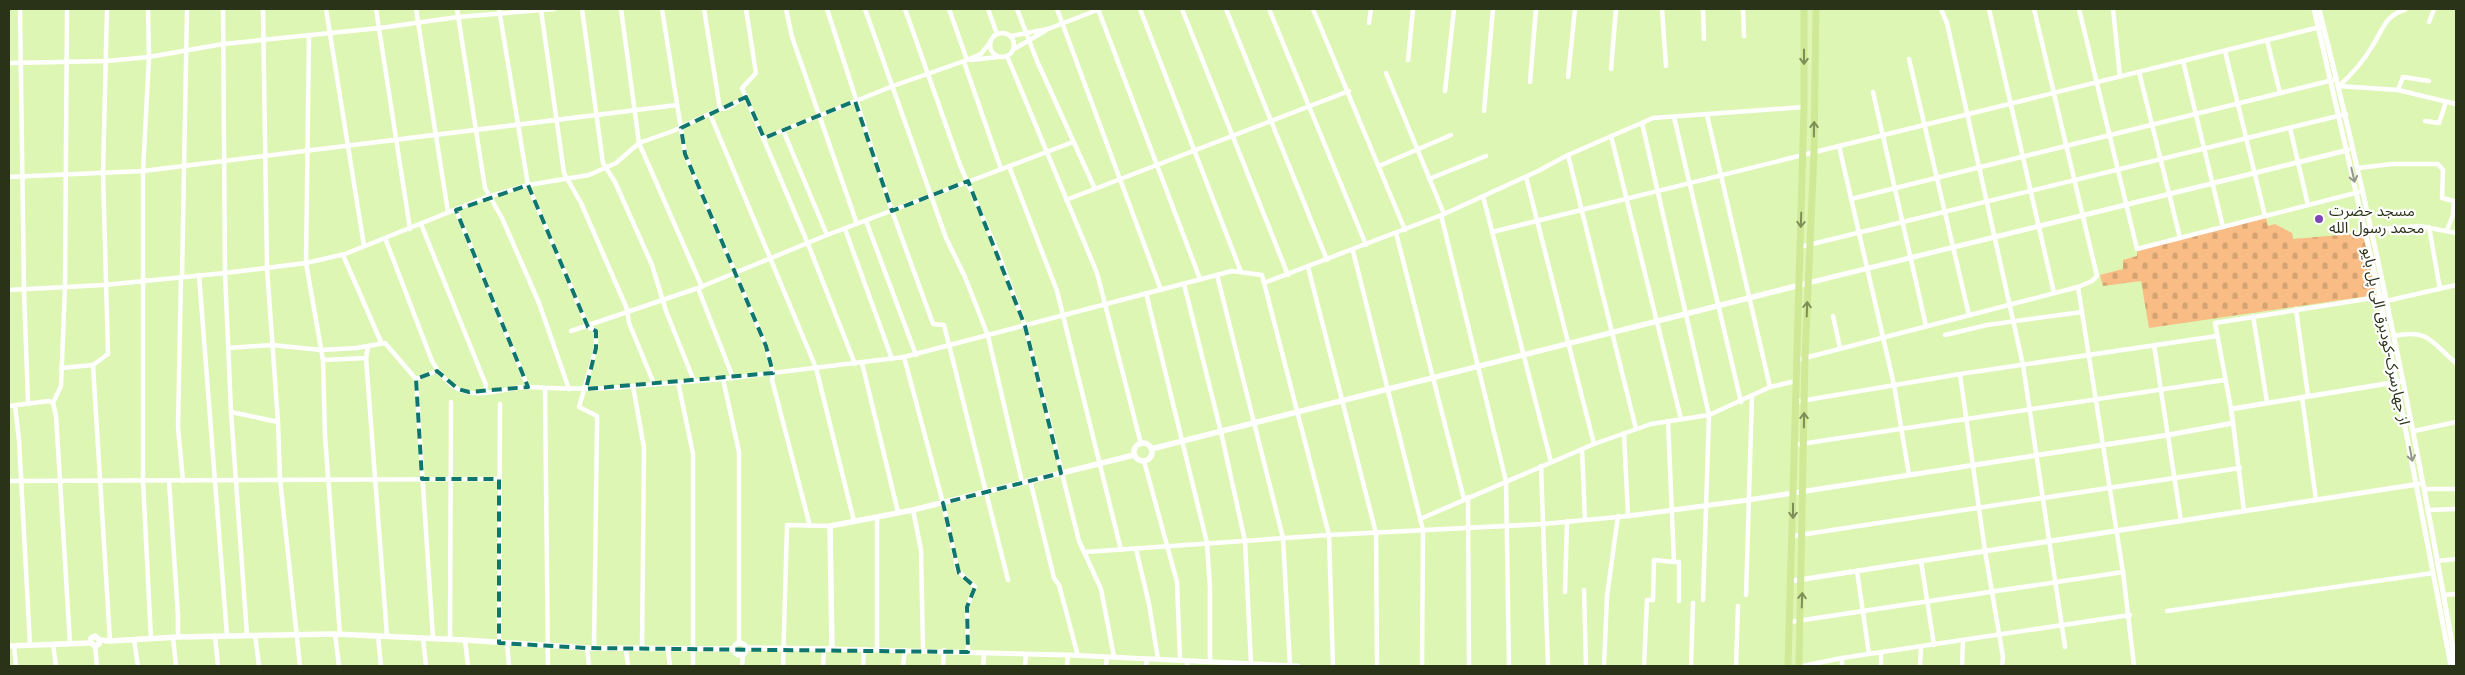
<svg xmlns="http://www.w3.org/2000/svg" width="2465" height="675" font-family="'Noto Sans','Noto Sans Arabic',sans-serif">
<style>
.cemetery{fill:url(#cemetery-stones)}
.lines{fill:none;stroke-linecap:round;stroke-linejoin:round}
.minor{stroke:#fff;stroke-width:4.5}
.tertiary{stroke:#fff;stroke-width:5}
.secondary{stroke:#fff;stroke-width:5.5}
.primary{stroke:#d0e997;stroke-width:7}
.oneway{stroke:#7d8e58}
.oneway2{stroke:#94988c}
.marked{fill:none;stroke:#0f766e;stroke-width:4;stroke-dasharray:10 6;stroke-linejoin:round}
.poi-dot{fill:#8044b9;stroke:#fff;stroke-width:2}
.labels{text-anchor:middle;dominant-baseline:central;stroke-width:4.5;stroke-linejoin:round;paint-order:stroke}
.poi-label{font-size:15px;fill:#2a3218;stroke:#fff;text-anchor:start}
.street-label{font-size:15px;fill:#2a3218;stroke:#fff}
</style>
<defs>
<pattern id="cemetery-stones" width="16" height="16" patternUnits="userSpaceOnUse" patternTransform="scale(1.25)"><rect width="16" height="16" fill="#f8bc84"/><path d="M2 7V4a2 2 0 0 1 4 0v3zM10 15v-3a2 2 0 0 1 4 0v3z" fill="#d5a271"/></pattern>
</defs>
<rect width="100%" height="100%" fill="#def6b3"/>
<path class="cemetery" d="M2266,218L2268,226L2275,224L2292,233L2293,239L2363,233L2376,295L2149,328L2141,281L2103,286L2100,275L2123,269V260L2137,256V250Z"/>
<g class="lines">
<g class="minor">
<path d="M20,9L24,290L28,403"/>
<path d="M107,9L103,173L108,354L93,365L110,641"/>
<path d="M223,9L225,273L231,412L278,422L267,268L263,9"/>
<path d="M326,9L364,246"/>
<path d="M376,9L410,229"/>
<path d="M416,9L448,212"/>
<path d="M457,9L485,188L502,218L539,303L569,389"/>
<path d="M499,9L528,185L588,327L596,331V348L579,407L597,416V425L594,648"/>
<path d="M582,9L603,163L615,182L652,265L666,311L694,381"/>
<path d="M621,9L639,143L702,287"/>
<path d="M662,9L685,154L766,346L773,373L772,380L810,526"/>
<path d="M704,9L720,109"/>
<path d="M746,9L756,73L742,88L808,244L855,364"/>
<path d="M786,9L792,37L857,224"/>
<path d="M827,9L892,211L933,324L944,325L1008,580"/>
<path d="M865,9L946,238L965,277L988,336L1022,482"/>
<path d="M905,9L960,165L999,255L1025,326L1079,541L1101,589L1114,657"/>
<path d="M949,9L967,60"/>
<path d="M988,9L997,34"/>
<path d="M1017,9L1037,61L1095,189"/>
<path d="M1057,9L1161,290"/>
<path d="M1098,9L1200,279"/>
<path d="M1140,9L1241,272"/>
<path d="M1182,9L1288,275"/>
<path d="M1226,9L1327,260"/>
<path d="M1269,9L1366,245"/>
<path d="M1313,9L1405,230"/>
<path d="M1662,9L1666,66"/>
<path d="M1703,9L1704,39"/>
<path d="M1743,9L1744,36"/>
<path d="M1941,9L1947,23L2023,365L2065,647"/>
<path d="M1989,9L2054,293"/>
<path d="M2079,9L2137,249L2359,192"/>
<path d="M2113,9L2120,77"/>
<path d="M541,10L564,173L581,203L627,309L629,323L654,384"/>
<path d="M2429,22L2434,9"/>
<path d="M1369,23L1371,9"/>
<circle cx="1002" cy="45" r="12"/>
<path d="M309,35L306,263L323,360"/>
<path d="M1011,36L1048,29L1100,9"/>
<path d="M2267,40L2280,93"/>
<path d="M1014,49L1045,31"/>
<path d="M2225,51L2265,216"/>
<path d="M1007,56L1097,273L1141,444"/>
<path d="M1909,59L1969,315"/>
<path d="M971,60L998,57"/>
<path d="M1408,60L1413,9"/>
<path d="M2183,61L2223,227"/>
<path d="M964,62L1001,169"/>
<path d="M9,63L107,61L149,57L223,44L380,28L458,17L554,9"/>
<path d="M1611,69L1616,9"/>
<path d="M2139,72L2180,238"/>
<path d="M1386,73L1444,214"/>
<path d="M1568,77L1575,9"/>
<path d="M1530,82L1536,9"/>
<path d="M2339,86L2398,90L2456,104"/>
<path d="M2338,87C2350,76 2365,59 2373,45C2384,27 2385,16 2406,9"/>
<path d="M2398,90L2403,77L2429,81"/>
<path d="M1445,91L1454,9"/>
<path d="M1873,92L1926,326"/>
<path d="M1484,111L1493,9"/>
<path d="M710,114L816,368L854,521"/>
<path d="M1707,115L1770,387"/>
<path d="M1674,117L1741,402"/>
<path d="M2425,121L2439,123L2446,102"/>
<path d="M1642,123L1709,415L1703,600"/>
<path d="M2290,128L2308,205"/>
<path d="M783,130L827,235"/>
<path d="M1611,136L1681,419"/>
<path d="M764,138L893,86L967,60L981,54L991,41"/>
<path d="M1839,146L1894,385L1909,475"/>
<path d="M1568,155L1636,429"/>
<path d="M1009,166L1057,291L1121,550"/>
<path d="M1379,166L1451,135"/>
<path d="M2358,168L2392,164H2438L2443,170L2442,198L2454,201L2453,215L2447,230"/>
<path d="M9,177L143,171L677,105"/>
<path d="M1526,177L1594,444"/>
<path d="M1429,179L1486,156"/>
<path d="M1483,196L1551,462"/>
<path d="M1851,199L2333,80"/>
<path d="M1066,200L1349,91"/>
<path d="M456,210L528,387"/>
<path d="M1441,215L1506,481L1509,666"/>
<path d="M866,221L916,355"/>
<path d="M421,224L486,385L485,392"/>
<path d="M2429,227L2440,289"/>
<path d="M845,229L892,359"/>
<path d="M2371,230L2419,226L2456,233"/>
<path d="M1492,232L2320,27"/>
<path d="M1396,233L1464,499"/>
<path d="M385,238L432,361C438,372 447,383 458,389C480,400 508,386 530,387C565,389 599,390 633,386L644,448L642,649"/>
<path d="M1800,247L2346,114"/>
<path d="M1353,251L1423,530L1422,666"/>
<path d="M343,255L381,342"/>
<path d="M1308,267L1376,533L1377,666"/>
<path d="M199,275L227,636"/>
<path d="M1217,275L1283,538L1290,666"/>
<path d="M181,277L178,427L183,481"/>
<path d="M182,277L187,9"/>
<path d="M146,280L143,281V481L151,639"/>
<path d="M143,281V171L149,57L148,9"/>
<path d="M1264,283L1444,214L1536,172L1568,155L1653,118L1804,107"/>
<path d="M1184,284L1221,432L1245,541L1251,664"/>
<path d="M2078,287L2123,572L2134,666"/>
<path d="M698,288L733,378"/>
<path d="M9,290L104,285L225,273L306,263L345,254L484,198L528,185L589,175L616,163L639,143L673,131L720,109L727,108L746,97"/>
<path d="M1146,293L1207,543L1210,588V662"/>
<path d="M2386,301L2456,285"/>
<path d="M2296,309L2308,396"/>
<path d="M1833,316L1840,348"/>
<path d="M2253,316L2267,402"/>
<path d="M571,331L698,288L827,235L1073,142"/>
<path d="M1945,335L1987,325L2082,312"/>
<path d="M2394,336C2429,328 2432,343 2456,363"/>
<path d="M2154,345L2181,521"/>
<path d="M228,348L272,345L321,350L356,348L385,343L416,379L433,638"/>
<path d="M904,357L943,503L958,571L975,587L967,607L968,652"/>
<path d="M366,358L387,636"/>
<path d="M1797,360L2078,287L2092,281L2097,276L2034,9"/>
<path d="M862,363L898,512"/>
<path d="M61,368L93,365"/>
<path d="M1960,374L1985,551L2003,657L2002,666"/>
<path d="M416,379L437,371"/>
<path d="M723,379L739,452V643"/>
<path d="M678,382L693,454V666"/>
<path d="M633,386L723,379L904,357L1232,271L1262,275L1329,535L1333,666"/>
<path d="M545,389L548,666"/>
<path d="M2302,397L2316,500"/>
<path d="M1795,402L1960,374L2217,336"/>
<path d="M53,403L61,386L65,286L67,9"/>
<path d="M9,406L49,401L53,403L56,416L70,643"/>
<path d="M15,406L19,440L30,645"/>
<path d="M2231,409L2215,323L2385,296"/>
<path d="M231,412L247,635"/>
<path d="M278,422L280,479L300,666"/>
<path d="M2233,423L2244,511"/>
<path d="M2414,431L2456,422"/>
<path d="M1794,445L2224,380"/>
<path d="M1582,449L1585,520"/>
<path d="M1144,461L1177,582L1180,660"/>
<path d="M1541,466L1548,666"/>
<path d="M1030,480L1054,578L1059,585L1078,656"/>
<path d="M9,481L499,479"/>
<path d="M169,481L178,616V637"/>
<path d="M2424,489H2456"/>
<path d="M1468,497L1469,666"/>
<path d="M913,510L921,550L923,650"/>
<path d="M2428,510L2456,509"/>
<path d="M1420,519L1594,444L1651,424L1709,415L1770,387L1796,381"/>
<path d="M1793,536L2240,468"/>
<path d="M1136,549L1149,604L1158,659"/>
<path d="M1085,552L1329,535L1543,524L1628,516L1624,433"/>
<path d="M1921,561L1934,645"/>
<path d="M2437,561L2456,559"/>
<path d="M1674,562H1679V601"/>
<path d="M1857,571L1869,654"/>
<path d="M1584,590L1586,666"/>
<path d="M1565,592L1567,521"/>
<path d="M1746,595L1752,396"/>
<path d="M2443,595L2456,594"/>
<path d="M2167,611L2433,573"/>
<path d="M1790,622L2123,572"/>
<path d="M335,634L339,666"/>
<path d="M255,635L259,666"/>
<path d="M340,635L325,436L323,360L366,358L368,347"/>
<path d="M215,636L218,666"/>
<path d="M378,636L381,666"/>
<path d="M173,637L176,666"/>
<path d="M423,638L426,666"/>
<path d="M450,639L451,402"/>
<path d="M134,640L138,666"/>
<path d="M465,640L468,666"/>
<path d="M499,643L500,404"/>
<path d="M53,644L56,666"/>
<path d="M507,644L509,666"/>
<path d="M14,646L16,666"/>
<path d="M95,646L97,666"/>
<path d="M587,648L589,666"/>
<path d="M626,649L628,666"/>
<path d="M668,649L670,666"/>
<path d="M877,649V519"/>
<path d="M742,666L743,654"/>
<path d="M783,666L787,525L830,526"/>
<path d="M823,666L824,649"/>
<path d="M863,666L864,649"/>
<path d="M903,666L905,650"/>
<path d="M943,666L944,650"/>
<path d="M983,666L984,654"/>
<path d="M1025,666L1026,654"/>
<path d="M1067,666L1068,655"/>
<path d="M1106,666L1107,657"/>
<path d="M1146,666L1147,659"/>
<path d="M1187,666V661"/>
<path d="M1604,666L1607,596L1618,516"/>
<path d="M1644,666L1647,600H1653L1654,560L1674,562L1668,421"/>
<path d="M1691,666L1693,603"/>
<path d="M1736,666L1738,606"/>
<path d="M1803,666L1842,658L2130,615"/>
<path d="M1842,666V658"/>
<path d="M1881,666V653"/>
<path d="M1920,666L1921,647"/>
<path d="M1962,666L1963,640"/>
</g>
<g class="tertiary">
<path d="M2314,9L2380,297L2451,666"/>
<path d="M2319,9C2374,226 2418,445 2456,666"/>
<path d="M1808,283L2348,150"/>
<path d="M1628,516L1748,500L2168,435L2233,423L2231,409L2403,381"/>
<path d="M1792,581L2419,484"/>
<path d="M832,649L1068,655L1298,666"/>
</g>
<g class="secondary">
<circle cx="1143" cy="452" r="9"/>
<path d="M1151,449L1808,283"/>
<path d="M100,640L99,644L95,646L90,642L91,638L95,636L100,640L110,641L178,637L335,634L465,640L587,648L734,649"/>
<circle cx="740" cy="649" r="6"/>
<path d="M9,646L90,643"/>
<path d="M746,648L832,649L830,526L913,510L1134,455"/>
</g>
<g class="primary">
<path d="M1788,666L1804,107V9"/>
<path d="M1799,666L1805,357L1814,153L1816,9"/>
</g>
</g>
<defs><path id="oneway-shaft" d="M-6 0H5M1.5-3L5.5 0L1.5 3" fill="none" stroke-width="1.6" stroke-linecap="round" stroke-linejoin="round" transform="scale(1.25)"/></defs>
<g class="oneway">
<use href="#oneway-shaft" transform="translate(1804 57) rotate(90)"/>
<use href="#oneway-shaft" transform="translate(1814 129) rotate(-89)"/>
<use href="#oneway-shaft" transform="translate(1801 220) rotate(92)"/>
<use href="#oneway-shaft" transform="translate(1807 309) rotate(-88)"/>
<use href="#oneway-shaft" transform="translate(1804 420) rotate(-89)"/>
<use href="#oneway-shaft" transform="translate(1793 511) rotate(90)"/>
<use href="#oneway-shaft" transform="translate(1802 600) rotate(-88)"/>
</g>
<g class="oneway2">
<use href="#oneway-shaft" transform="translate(2353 175) rotate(77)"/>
<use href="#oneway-shaft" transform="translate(2411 454) rotate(79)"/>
</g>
<path class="marked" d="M746,97L764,138L855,101L892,211L968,181L1025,326L1061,473L943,503L959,573L975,587L967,607L968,652L587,648L499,643V479H422L416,379L437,371L458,389L469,392L528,387L456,210L528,185L588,327L596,331V348L586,389L773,373L766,346L685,154L681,128Z"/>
<circle class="poi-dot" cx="2319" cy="219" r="5"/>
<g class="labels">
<g class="poi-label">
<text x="2329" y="210">مسجد حضرت<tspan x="2329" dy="17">محمد رسول الله</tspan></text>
</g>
<g class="street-label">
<text transform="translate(2387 336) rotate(78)">از جهارسرک-کودبرق الی پل بایو</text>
</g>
</g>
<rect width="2465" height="675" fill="none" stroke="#2a3218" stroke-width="20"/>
</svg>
